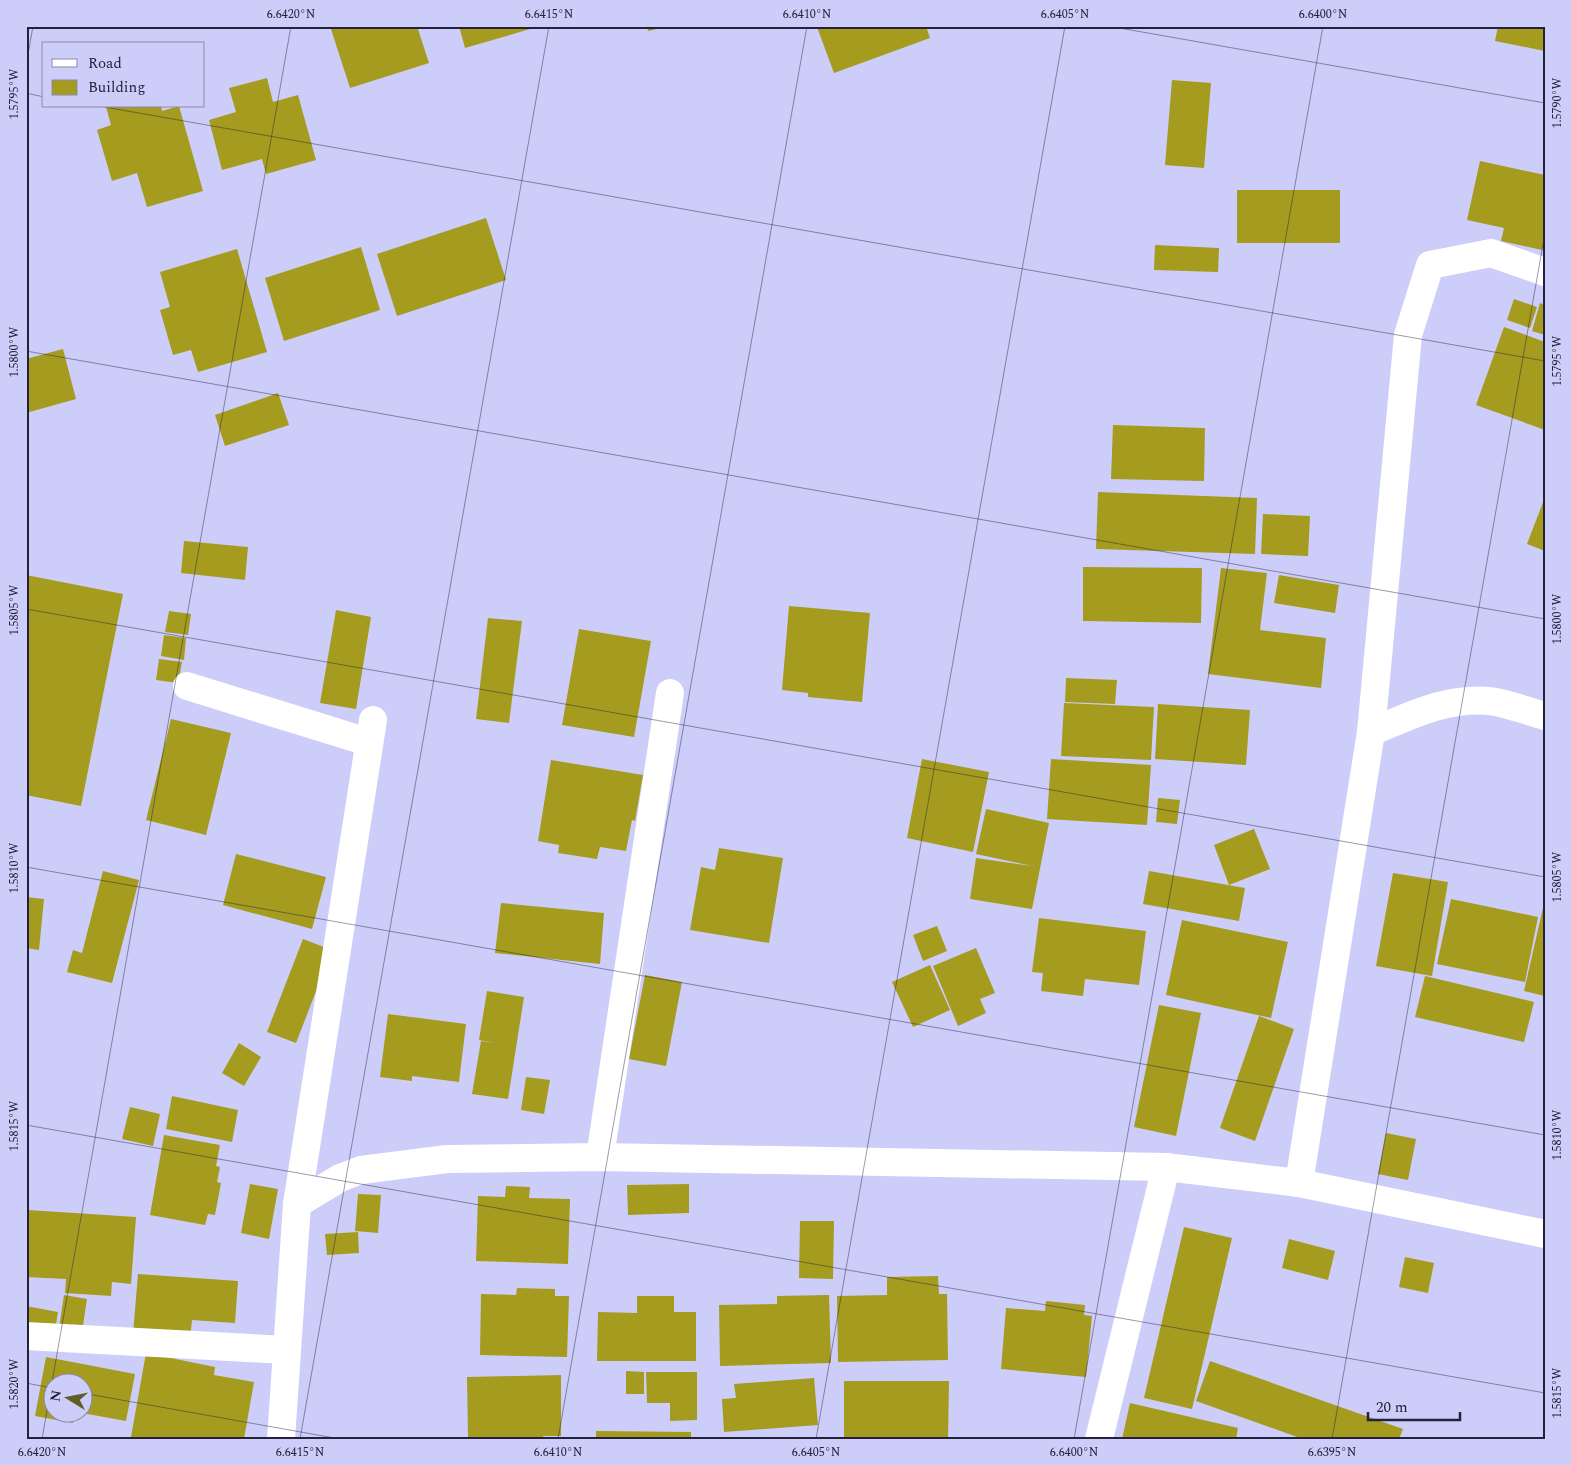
<svg xmlns="http://www.w3.org/2000/svg" width="1571" height="1465" font-family="Spectral,serif">
<style>
.building{fill:#a59b1e}
.lines{fill:none;stroke-linecap:round;stroke-linejoin:round}
.minor{stroke:#fff;stroke-width:28}
.ticks{fill:none;stroke:#23223d;stroke-width:1;stroke-opacity:0.45}
.neatline{fill:none;stroke:#23223d;stroke-width:2}
.ticks-label{font-size:12px;text-anchor:middle;fill:#23223d}
</style>
<rect width="100%" height="100%" fill="#cdcdf9"/>
<g class="building">
<path d="M330,26H417L429,63L350,88Z"/>
<path d="M459,26H537V27L465,48Z"/>
<path d="M647,26H666V27L648,31Z"/>
<path d="M820,26H926L930,38L834,73L817,27Z"/>
<path d="M1498,26H1545V51L1495,41Z"/>
<path d="M267,78L273,102L298,95L316,160L266,174L262,159L222,170L209,120L236,112L229,88Z"/>
<path d="M1172,80L1211,83L1204,168L1165,165Z"/>
<path d="M161,106L162,111L179,106L203,191L147,207L137,173L112,181L97,130L111,125L106,107Z"/>
<path d="M1480,161L1545,175V239L1542,250L1501,241L1504,228L1467,220Z"/>
<rect x="1237" y="190" width="103" height="53"/>
<path d="M486,218L506,280L397,316L377,254Z"/>
<path d="M1155,245L1219,248L1218,272L1154,270Z"/>
<path d="M361,247L380,310L284,341L265,278Z"/>
<path d="M237,249L267,352L198,372L191,350L173,355L160,310L170,307L160,272Z"/>
<path d="M1514,299L1537,307L1530,328L1507,320Z"/>
<path d="M1540,303L1545,305V335L1532,331Z"/>
<path d="M1504,327L1545,342V430L1476,405Z"/>
<path d="M63,349L76,399L26,413V359Z"/>
<path d="M278,393L289,425L225,446L215,415Z"/>
<path d="M1113,425L1205,428L1204,481L1111,479Z"/>
<path d="M1098,492L1257,498L1255,554L1096,549Z"/>
<path d="M1545,497V551L1527,544Z"/>
<path d="M1263,514L1310,516L1308,556L1261,554Z"/>
<path d="M184,541L248,547L245,580L181,573Z"/>
<path d="M1083,567L1202,568L1201,623L1083,621Z"/>
<path d="M1221,568L1267,573L1260,630L1326,638L1321,688L1208,674Z"/>
<path d="M26,575L123,594L81,806L26,795Z"/>
<path d="M1279,575L1339,585L1335,613L1274,603Z"/>
<path d="M789,606L870,613L862,702L808,697V693L782,690Z"/>
<path d="M336,610L371,617L356,709L320,703Z"/>
<path d="M169,611L191,614L188,635L165,632Z"/>
<path d="M488,618L522,621L509,723L476,719Z"/>
<path d="M579,629L651,641L634,737L562,725Z"/>
<path d="M164,635L186,638L184,660L161,656Z"/>
<path d="M159,659L182,662L178,683L156,680Z"/>
<path d="M1066,678L1117,680L1115,704L1065,702Z"/>
<path d="M1064,703L1154,707L1151,760L1061,756Z"/>
<path d="M1158,704L1250,710L1246,765L1155,759Z"/>
<path d="M171,719L231,733L206,835L146,820Z"/>
<path d="M922,759L989,772L973,852L907,838Z"/>
<path d="M1051,759L1151,765L1147,825L1047,819Z"/>
<path d="M551,760L643,775L635,821L632,820L626,851L600,847L597,859L558,853L559,845L538,841Z"/>
<path d="M1158,798L1180,800L1177,824L1156,822Z"/>
<path d="M986,809L1049,823L1032,909L970,899L976,858L1032,866L976,854Z"/>
<path d="M1254,829L1270,869L1229,885L1214,845Z"/>
<path d="M719,848L783,858L769,943L690,930L701,867L715,870Z"/>
<path d="M236,854L326,877L312,929L223,905Z"/>
<path d="M103,871L139,880L112,983L67,972L73,950L82,953Z"/>
<path d="M1149,871L1245,888L1239,921L1143,904Z"/>
<path d="M1393,873L1448,882L1432,976L1376,966Z"/>
<path d="M26,897L44,899L39,950L26,948Z"/>
<path d="M1451,899L1538,917L1525,982L1437,964Z"/>
<path d="M1545,899V996L1524,991Z"/>
<path d="M501,903L604,913L600,964L495,953Z"/>
<path d="M1039,918L1146,931L1139,985L1085,979L1083,996L1041,991L1043,973L1032,972Z"/>
<path d="M1182,920L1288,942L1271,1018L1166,995Z"/>
<path d="M937,926L947,951L923,961L913,935Z"/>
<path d="M303,939L332,950L296,1043L267,1032Z"/>
<path d="M976,948L995,993L980,999L986,1013L958,1026L933,966Z"/>
<path d="M930,965L950,1010L913,1027L892,982Z"/>
<path d="M645,975L682,982L666,1066L629,1059Z"/>
<path d="M1425,976L1534,1002L1524,1042L1415,1017Z"/>
<path d="M487,991L524,997L508,1099L472,1094L481,1041L495,1043L479,1040Z"/>
<path d="M1159,1005L1201,1013L1176,1136L1134,1127Z"/>
<path d="M388,1014L466,1024L459,1082L412,1076V1081L380,1077Z"/>
<path d="M1259,1016L1294,1029L1255,1141L1220,1128Z"/>
<path d="M239,1043L261,1057L244,1086L222,1073Z"/>
<path d="M526,1077L550,1080L544,1114L521,1110Z"/>
<path d="M172,1096L238,1110L232,1142L166,1129Z"/>
<path d="M130,1107L160,1114L153,1146L122,1139Z"/>
<path d="M1386,1133L1416,1139L1408,1180L1378,1174Z"/>
<path d="M164,1135L220,1145L216,1166L220,1167L217,1182L221,1183L215,1215L208,1214L205,1225L150,1215Z"/>
<path d="M250,1184L278,1189L269,1239L241,1233Z"/>
<path d="M689,1184V1213L628,1215L627,1185Z"/>
<path d="M506,1186L530,1187L529,1198L570,1199L568,1264L476,1261L478,1196L505,1197Z"/>
<path d="M358,1194L381,1195L378,1233L355,1231Z"/>
<path d="M28,1210L136,1217L131,1284L112,1282L111,1296L65,1293L66,1279L26,1277Z"/>
<path d="M800,1221H834L833,1279L799,1278Z"/>
<path d="M1184,1227L1232,1238L1192,1409L1144,1398Z"/>
<path d="M358,1232L359,1253L327,1255L325,1234Z"/>
<path d="M1289,1239L1335,1251L1328,1280L1282,1268Z"/>
<path d="M1405,1257L1434,1263L1428,1293L1399,1287Z"/>
<path d="M138,1274L238,1281L235,1323L192,1320L190,1339L133,1334Z"/>
<path d="M938,1276L939,1294H947L948,1360L838,1362L837,1296L887,1295V1277Z"/>
<path d="M517,1288L555,1289V1296H569L567,1357L480,1355L481,1294L516,1295Z"/>
<path d="M64,1295L87,1299L82,1332L59,1328Z"/>
<path d="M829,1295L831,1363L720,1366L719,1305L777,1304V1296Z"/>
<path d="M637,1296H674V1312H696V1361H597L598,1312L637,1313Z"/>
<path d="M1046,1301L1085,1305L1084,1315L1092,1316L1086,1377L1001,1369L1006,1308L1045,1311Z"/>
<path d="M26,1306L58,1312L55,1331L26,1326Z"/>
<path d="M146,1353L215,1367L214,1375L254,1382L244,1439L131,1437Z"/>
<path d="M46,1357L135,1374L126,1421L82,1413V1382H52V1412H75L73,1423L35,1416Z"/>
<path d="M1210,1361L1403,1429L1399,1439H1303L1196,1401Z"/>
<path d="M626,1371L644,1372V1394H626Z"/>
<path d="M646,1372H697V1420L670,1421V1403H647Z"/>
<path d="M561,1375V1436H543V1439L468,1437L467,1377Z"/>
<path d="M814,1378L818,1425L724,1432L722,1399L736,1398L734,1384Z"/>
<path d="M844,1381H949L948,1439H844Z"/>
<path d="M1130,1403L1238,1428L1236,1439H1122Z"/>
<path d="M596,1431L691,1432V1439H596Z"/>
</g>
<g class="lines">
<g class="minor">
<path d="M187,686L368,742"/>
<path d="M1371,732C1410,716 1446,697 1489,701C1507,703 1527,711 1545,716"/>
<path d="M600,1157L670,693"/>
<path d="M1299,1183L1371,732L1408,335L1430,265L1491,253L1545,272"/>
<path d="M297,1204L373,720"/>
<path d="M26,1336L286,1350"/>
<path d="M281,1439L297,1204L340,1178L361,1170L447,1159L600,1157L1166,1167L1299,1183L1545,1234"/>
<path d="M1099,1439L1166,1167"/>
</g>
</g>
<path class="ticks" d="M1108,26L1545,103M26,66L33,26M26,93L44,97M99,106L1545,361M26,351L1545,619M26,609L1545,877M26,867L1545,1135M26,1125L1545,1393M26,1383L52,1388M82,1393L340,1439M42,1439L291,26M300,1439L549,26M558,1439L807,26M816,1439L1065,26M1074,1439L1323,26M1332,1439L1545,233"/>
<rect width="1571" height="1465" fill="none" stroke="#cdcdf9" stroke-width="55"/>
<rect x="42" y="42" width="162" height="65" fill="#cdcdf9" stroke="#8989ae"/>
<rect x="52" y="59" width="25" height="8" fill="#ffffff" stroke="#8989ae"/>
<text x="88" y="68" font-size="15" fill="#23223d">Road</text>
<rect x="52" y="80" width="25" height="15" fill="#a59b1e" stroke="#8989ae"/>
<text x="88" y="92" font-size="15" fill="#23223d">Building</text>
<g transform="translate(68 1398) rotate(280)"><circle r="24" fill="#cdcdf9" stroke="#8989ae"/>
<path d="M0-4L9 19L0 12L-9 19Z" fill="#605d29"/>
<text y="-8" font-size="14" font-weight="bold" text-anchor="middle" fill="#23223d">N</text>
</g>
<path d="M1368 1412v8h92v-8" fill="none" stroke="#23223d" stroke-width="2.5"/>
<text x="1376" y="1412" font-size="15" fill="#23223d" stroke="#cdcdf9" stroke-width="4" paint-order="stroke">20 m</text>
<rect x="28" y="28" width="1516" height="1410" class="neatline"/>
<g class="ticks-label">
<text x="291" y="18">6.6420°N</text>
<text x="549" y="18">6.6415°N</text>
<text x="807" y="18">6.6410°N</text>
<text x="1065" y="18">6.6405°N</text>
<text x="1323" y="18">6.6400°N</text>
<text transform="translate(14 94) rotate(-90)" y="4">1.5795°W</text>
<text transform="translate(1557 103) rotate(-90)" y="4">1.5790°W</text>
<text transform="translate(14 352) rotate(-90)" y="4">1.5800°W</text>
<text transform="translate(1557 361) rotate(-90)" y="4">1.5795°W</text>
<text transform="translate(14 610) rotate(-90)" y="4">1.5805°W</text>
<text transform="translate(1557 619) rotate(-90)" y="4">1.5800°W</text>
<text transform="translate(14 868) rotate(-90)" y="4">1.5810°W</text>
<text transform="translate(1557 877) rotate(-90)" y="4">1.5805°W</text>
<text transform="translate(14 1126) rotate(-90)" y="4">1.5815°W</text>
<text transform="translate(1557 1135) rotate(-90)" y="4">1.5810°W</text>
<text transform="translate(14 1384) rotate(-90)" y="4">1.5820°W</text>
<text transform="translate(1557 1393) rotate(-90)" y="4">1.5815°W</text>
<text x="42" y="1456">6.6420°N</text>
<text x="300" y="1456">6.6415°N</text>
<text x="558" y="1456">6.6410°N</text>
<text x="816" y="1456">6.6405°N</text>
<text x="1074" y="1456">6.6400°N</text>
<text x="1332" y="1456">6.6395°N</text>
</g>
</svg>
